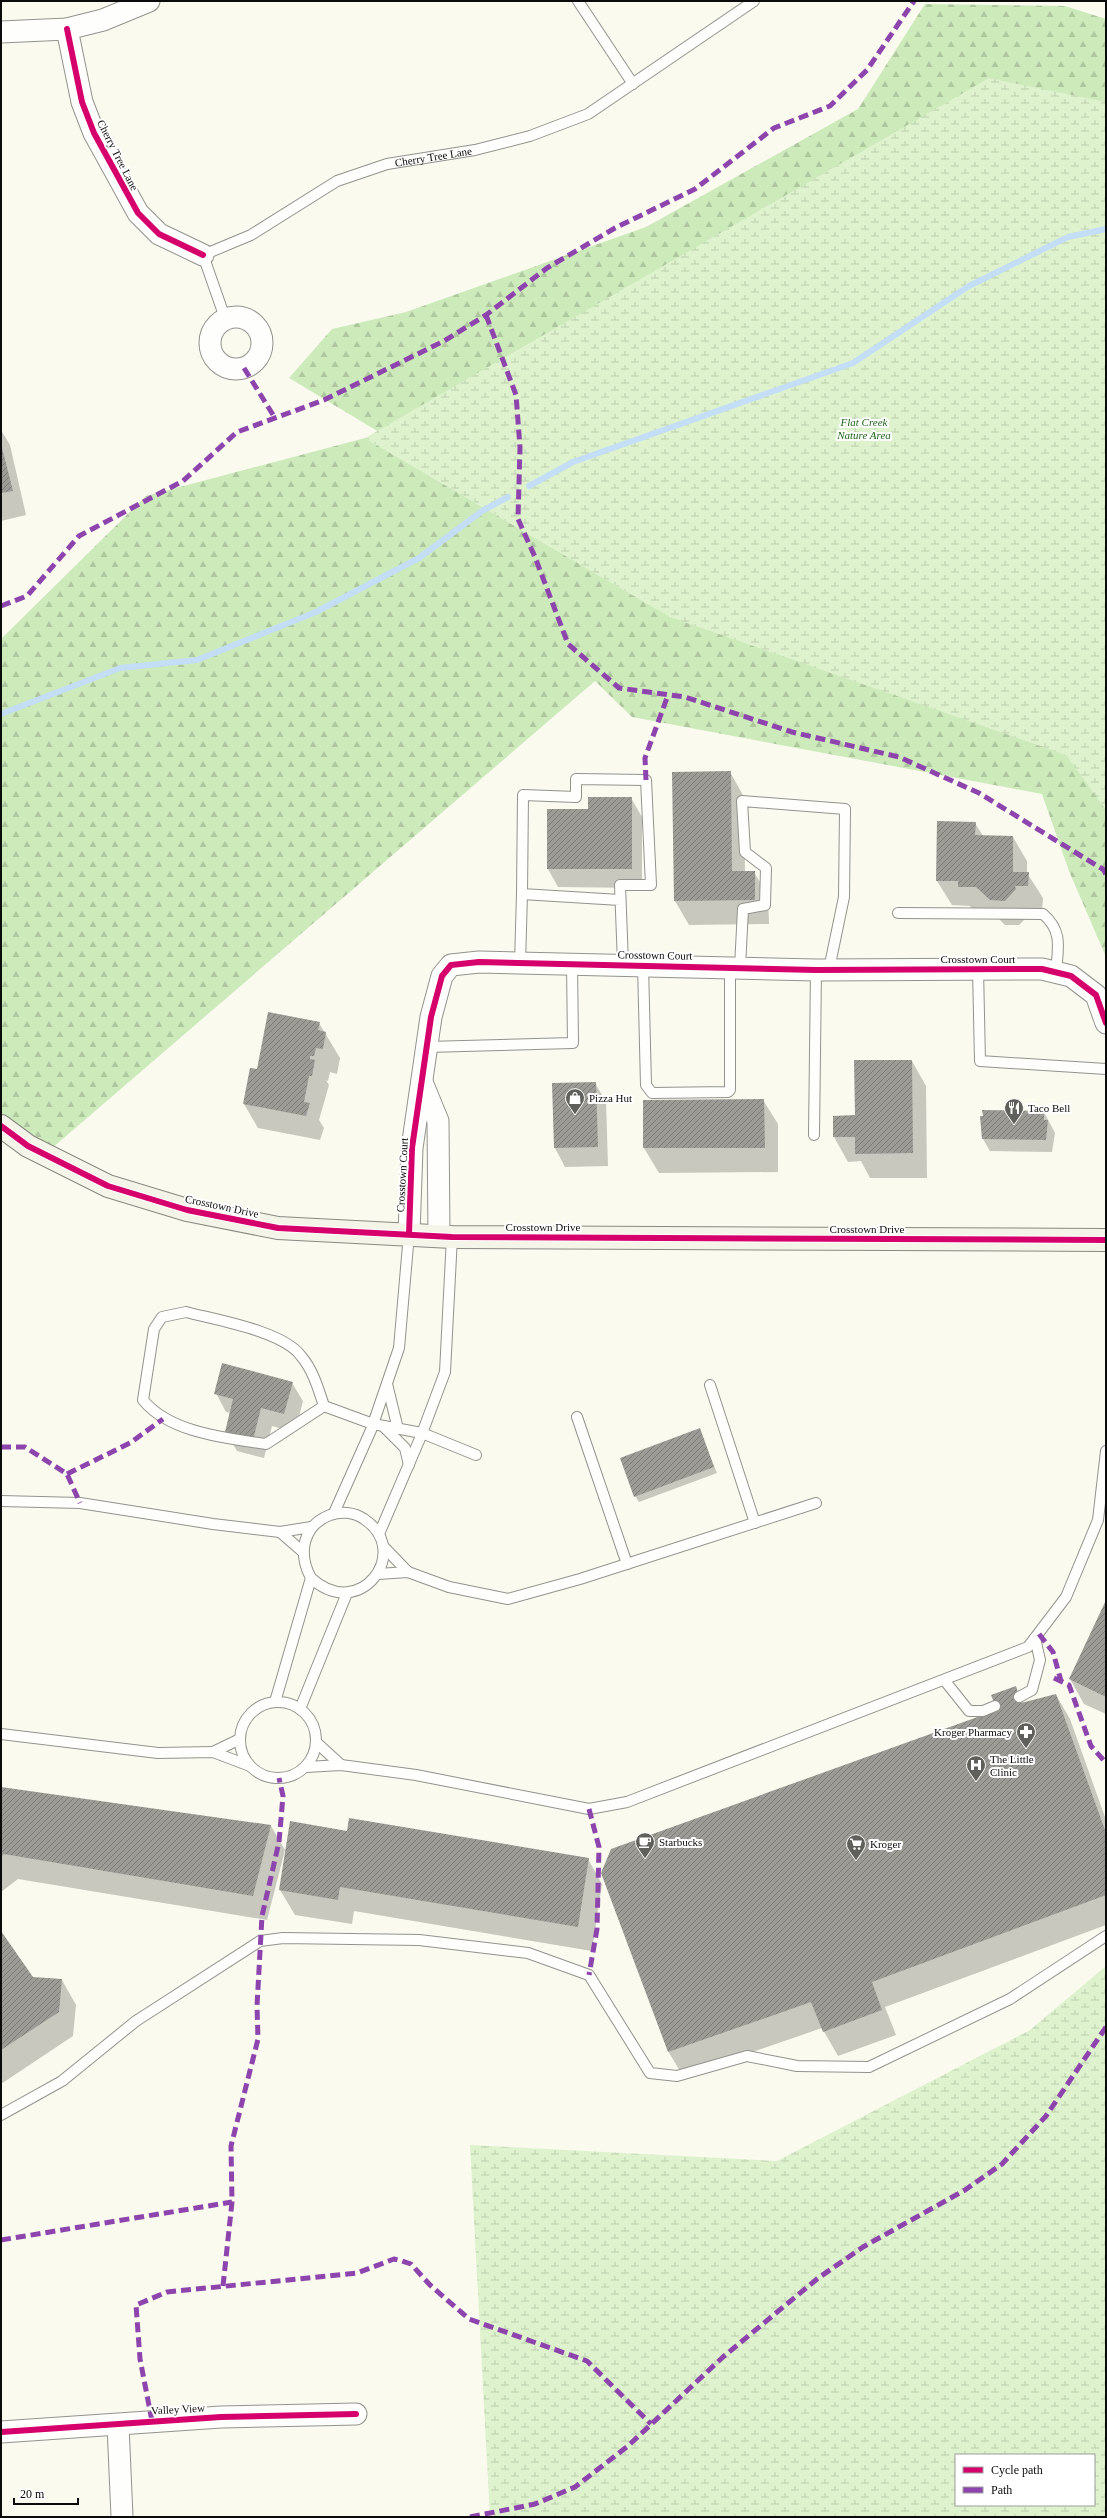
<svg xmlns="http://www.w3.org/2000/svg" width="1107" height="2518" font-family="Georgia,serif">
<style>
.forest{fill:url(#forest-firs)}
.wetland{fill:url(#wetland-marsh);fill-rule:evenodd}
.shadow{fill:#0003}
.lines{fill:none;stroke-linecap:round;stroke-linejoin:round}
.stream{stroke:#c3def6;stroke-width:6}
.building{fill:url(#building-hatch)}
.lane-casing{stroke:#93938e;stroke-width:12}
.street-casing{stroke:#93938e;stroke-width:23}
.secondary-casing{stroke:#898984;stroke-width:24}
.lane{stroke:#fefefd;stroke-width:10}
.street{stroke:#fefefd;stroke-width:21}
.secondary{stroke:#f4f4e8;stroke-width:22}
.quiet{stroke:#8e44ad;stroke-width:5;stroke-dasharray:10 5;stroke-linecap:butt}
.cycleway-casing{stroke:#fff;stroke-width:8}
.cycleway{stroke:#d6006c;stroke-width:6}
.labels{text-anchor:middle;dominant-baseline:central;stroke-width:4;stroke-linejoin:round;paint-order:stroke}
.street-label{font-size:11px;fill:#0b0b0b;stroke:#fff}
.park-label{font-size:11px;font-style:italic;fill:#1f6519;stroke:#fff}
.poi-label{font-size:11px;fill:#0b0b0b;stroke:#fff;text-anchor:start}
</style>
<defs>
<pattern id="forest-firs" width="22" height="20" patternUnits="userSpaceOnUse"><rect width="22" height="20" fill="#cdeabb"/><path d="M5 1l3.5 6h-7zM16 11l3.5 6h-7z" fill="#afc79f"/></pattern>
<pattern id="wetland-marsh" width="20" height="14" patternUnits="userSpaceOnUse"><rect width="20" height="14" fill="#def2cd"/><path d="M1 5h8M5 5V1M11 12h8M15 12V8" fill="none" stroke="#bdceaf"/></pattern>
<pattern id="building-hatch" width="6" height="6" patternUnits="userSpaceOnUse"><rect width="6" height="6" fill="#9c9b95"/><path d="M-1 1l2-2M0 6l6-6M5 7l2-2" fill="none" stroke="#7d7d78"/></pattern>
</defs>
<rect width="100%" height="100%" fill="#fafaef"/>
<path class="forest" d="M925,4L1065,6L1106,19V957L1069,871L1042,794L632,717L595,681L51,1149L1,1120V639L146,496L365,438L648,604L654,597L289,378L332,329L406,312L646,227L858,109Z"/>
<g class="wetland">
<path d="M989,78L1106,102V810L1066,755L670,617L365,438Z"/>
<path d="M1106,1966V2517H490L470,2145L777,2161L1030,2030ZM956,2455H1094V2505H956Z"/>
</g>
<g class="shadow">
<path d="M1,430L10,445L26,515L1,521Z"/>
<path d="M730,772L744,797L745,872H754L768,896L769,924L689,925L675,901Z"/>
<path d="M631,798L642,817V888L558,887L548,869L589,810Z"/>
<path d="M975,823L983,836L1013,837L1027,861V873L1043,898L1042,911L1030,914L1019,925H1005L991,911H973L970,906L952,905L937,881Z"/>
<path d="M319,1023L340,1058L337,1074L330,1072L328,1081L326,1080L329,1085L319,1120L324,1128L320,1140L258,1128L244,1104L258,1071Z"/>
<path d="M912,1061L926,1086L927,1178H870L861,1161L848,1162L834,1137Z"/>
<path d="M595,1083L606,1102L608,1166L565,1167L555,1148Z"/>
<path d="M763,1100L778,1124V1172L659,1173L644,1148V1101Z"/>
<path d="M1044,1112L1055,1133L1052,1152L990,1151L983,1139Z"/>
<path d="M292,1383L303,1401L295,1432L272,1426L264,1458L237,1451L226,1432L231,1413L226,1412L216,1393Z"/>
<path d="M699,1429L717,1473L639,1502L635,1496Z"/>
<path d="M1106,1603V1714L1084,1704L1070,1679Z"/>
<path d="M1015,1688L1024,1703L1056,1695L1070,1719L1106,1820V1925L885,2007L896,2035L838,2056L822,2028L683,2076L668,2051Z"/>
<path d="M1,1788L271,1826L285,1850L267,1920L18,1879L1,1892Z"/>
<path d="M348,1832L588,1859L602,1884L592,1951L354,1911L352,1924L295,1915L280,1890Z"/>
<path d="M1,1932L32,1978L62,1980L76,2005L73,2036L1,2084Z"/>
</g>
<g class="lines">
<g class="stream">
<path d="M529,486L573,462L853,363L969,286L1068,237L1106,229"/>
<path d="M1,714L120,668L197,660L316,612L419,558L482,511L508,497"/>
</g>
</g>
<g class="building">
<path d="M1,444L13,491L1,493Z"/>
<path d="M731,771L732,871H755V900L674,901L672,772Z"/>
<path d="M588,797H632V869H547V809H588Z"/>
<path d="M937,821L976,822L975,835L1013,836V872H1029L1028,886H1015L1016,889L1005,901L990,900L976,887H958V881H936Z"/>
<path d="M268,1012L320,1022L318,1030L326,1032L323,1049L316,1048L314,1056H310V1059L315,1060L312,1076H309L304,1102L310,1103L306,1116L243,1104L250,1068L257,1069Z"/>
<path d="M854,1060H912L913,1153L855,1154V1137H833V1116L855,1115Z"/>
<path d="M596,1082L598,1147L554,1148L552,1083Z"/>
<path d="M764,1099L765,1148H643V1100Z"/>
<path d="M982,1110L1044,1111V1120H1048L1046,1140L982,1139L980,1116H983Z"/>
<path d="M222,1363L293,1382L284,1414L261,1408L253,1440L225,1432L233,1399L214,1394Z"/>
<path d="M700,1428L714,1467L634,1497L620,1458Z"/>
<path d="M1106,1600V1697L1069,1679Z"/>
<path d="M1016,1686L1021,1703L1056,1694L1106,1833V1895L872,1982L882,2010L823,2032L811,2002L668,2052L601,1873L611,1849L997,1710L991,1695Z"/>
<path d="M1,1787L271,1825L253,1896L4,1854L1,1857Z"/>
<path d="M349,1818L589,1858L578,1927L340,1887L338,1900L279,1890L290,1821L347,1831Z"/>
<path d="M1,1931L33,1977L62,1979L59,2012L1,2050Z"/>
</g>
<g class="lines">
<defs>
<g id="lane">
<path d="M578,1L633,84"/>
<path id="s1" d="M225,318L203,255L251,235L337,181L387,164L475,150L530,136L588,114L754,1"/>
<path d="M620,900L522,894L523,795L576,797V779L646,780L651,885H620L623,964"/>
<path d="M898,913L1043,914C1063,931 1058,948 1056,972"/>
<path d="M520,963L522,894"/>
<path d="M643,965L646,1085L652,1093L728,1092L730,1090V966"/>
<path d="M740,967L743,909L765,905L766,868L745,852L742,801L845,809L844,897L829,969"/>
<path d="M978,969L980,1061L1106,1069"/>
<path d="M427,1047L573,1043L572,963"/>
<path d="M814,1135L816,970"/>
<path d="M186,1312C216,1320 283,1331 301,1356C313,1370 318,1388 324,1406L266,1444C226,1438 170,1433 143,1400L154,1329L162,1317Z"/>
<path d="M387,1384L398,1429"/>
<path d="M710,1385L755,1523"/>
<path d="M324,1406L373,1424L422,1433L476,1455"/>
<path d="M577,1417L627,1564"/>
<path d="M383,1426L405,1448L409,1465"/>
<path d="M1,1501L80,1503L213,1524L280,1532L311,1527"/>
<path d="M334,1513L371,1430L399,1348L409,1234"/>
<path d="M280,1532L303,1552"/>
<path d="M379,1534L421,1436L445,1372L452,1237"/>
<path d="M383,1546L408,1572"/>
<path d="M378,1574L408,1572L449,1587L508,1599L580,1579L816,1503"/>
<path d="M945,1681L969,1711H983L995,1706"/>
<path d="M1019,1697L1032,1690L1040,1660L1035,1638"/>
<circle cx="278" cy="1740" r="38"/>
<path d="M275,1702L311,1578C298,1554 302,1526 330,1515C341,1511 354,1512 364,1519C413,1551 360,1623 311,1578"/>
<path d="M300,1709L347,1593"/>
<path d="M1,1734L158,1753L213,1752L250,1766"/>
<path d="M317,1743L341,1765"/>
<path d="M213,1752L240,1739"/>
<path d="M306,1767L341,1765L416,1775L589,1809L627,1802L1028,1647L1066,1597L1098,1520L1106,1451"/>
<path d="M1,2115L62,2081L136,2021L260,1941L283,1938L419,1940L528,1953L589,1975L650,2073L677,2076L747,2056L797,2066L869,2067L1010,1999L1106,1936"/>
</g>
<g id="street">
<path d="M67,29L82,102L94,133L138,213L159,234L203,255"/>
<path d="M1,32L67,29L103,20L149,1"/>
<circle cx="236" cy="343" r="26"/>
<path d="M422,1082L438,1121L439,1236"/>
<path d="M409,1234L412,1148L431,1017L442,976L451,965L479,962L816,970L1042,969L1071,976L1096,995L1106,1023"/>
<path d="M118,2425L122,2517"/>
<path d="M1,2432L221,2417L356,2414"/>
</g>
<path id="secondary" d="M1,1126L28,1146L108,1186L187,1210L278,1228L452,1237L1106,1240"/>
</defs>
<use href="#lane" class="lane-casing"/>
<use href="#street" class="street-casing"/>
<use href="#secondary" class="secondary-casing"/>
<use href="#lane" class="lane"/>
<use href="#street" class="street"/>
<use href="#secondary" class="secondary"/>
<g class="quiet">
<path d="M486,315L516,395L520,447L518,519L535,557L568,644L619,688L685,697L792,732L899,757L979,793L1104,870L1106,875"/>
<path d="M244,368L275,418"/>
<path d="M1,606L27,596L79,536L183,481L237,432L324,400L444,341L486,315L547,268L615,228L695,189L774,128L830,106L867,70L914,1"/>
<path d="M646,780L645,758L668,695"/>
<path d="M1,1447H25L67,1474L80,1503"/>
<path d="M67,1474L130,1443L163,1419"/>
<path d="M1039,1634L1053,1652L1061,1681"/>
<path d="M1054,1678L1069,1685L1091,1746L1106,1763"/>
<path d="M589,1809L599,1847L597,1929L589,1975"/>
<path d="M1,2240L232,2202"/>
<path d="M223,2286L232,2202L231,2146L258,2039L257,2006L262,1916L279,1842L283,1796L279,1778"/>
<path d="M152,2421L140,2359L136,2305L167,2292L357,2273L394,2259L402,2261L411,2264L430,2285L469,2319L587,2361L651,2424"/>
<path d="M470,2517L535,2504L575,2487L628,2446L723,2357L817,2279L863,2247L965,2190L1002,2164L1046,2116L1106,2027"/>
</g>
<defs>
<g id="cycleway">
<path d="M67,29L82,102L94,133L138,213L159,234L203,255"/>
<path d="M1,1126L28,1146L108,1186L187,1210L278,1228L452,1237L1106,1240"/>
<path d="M409,1234L412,1148L431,1017L442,976L451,965L479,962L816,970L1042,969L1071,976L1096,995L1106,1023"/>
<path d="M1,2432L221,2417L356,2414"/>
</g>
</defs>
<use href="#cycleway" class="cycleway-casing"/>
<use href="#cycleway" class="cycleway"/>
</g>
<defs>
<symbol id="shop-pin" viewBox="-11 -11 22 30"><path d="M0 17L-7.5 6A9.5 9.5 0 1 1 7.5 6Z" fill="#5f5f5b" stroke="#fff"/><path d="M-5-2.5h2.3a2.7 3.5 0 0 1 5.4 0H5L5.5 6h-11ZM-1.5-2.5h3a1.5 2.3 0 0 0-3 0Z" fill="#fff"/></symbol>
<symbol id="restaurant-pin" viewBox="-11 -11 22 30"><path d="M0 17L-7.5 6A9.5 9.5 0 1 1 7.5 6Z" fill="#5f5f5b" stroke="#fff"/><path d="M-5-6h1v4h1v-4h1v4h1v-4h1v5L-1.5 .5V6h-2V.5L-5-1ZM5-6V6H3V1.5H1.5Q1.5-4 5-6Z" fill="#fff"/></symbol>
<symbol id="pharmacy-pin" viewBox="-11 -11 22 30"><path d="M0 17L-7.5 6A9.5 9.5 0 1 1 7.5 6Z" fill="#5f5f5b" stroke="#fff"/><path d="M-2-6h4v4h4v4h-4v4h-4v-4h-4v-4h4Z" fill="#fff"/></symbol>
<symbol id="hospital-pin" viewBox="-11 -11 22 30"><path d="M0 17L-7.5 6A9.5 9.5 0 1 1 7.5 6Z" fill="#5f5f5b" stroke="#fff"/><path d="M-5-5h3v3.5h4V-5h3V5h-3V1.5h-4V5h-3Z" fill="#fff"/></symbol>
<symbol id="cafe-pin" viewBox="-11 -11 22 30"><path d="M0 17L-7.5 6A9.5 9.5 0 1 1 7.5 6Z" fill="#5f5f5b" stroke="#fff"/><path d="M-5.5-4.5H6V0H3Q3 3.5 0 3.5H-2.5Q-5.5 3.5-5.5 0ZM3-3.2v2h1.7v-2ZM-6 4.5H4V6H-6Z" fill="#fff"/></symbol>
<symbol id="supermarket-pin" viewBox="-11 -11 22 30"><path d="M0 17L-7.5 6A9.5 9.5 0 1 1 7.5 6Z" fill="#5f5f5b" stroke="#fff"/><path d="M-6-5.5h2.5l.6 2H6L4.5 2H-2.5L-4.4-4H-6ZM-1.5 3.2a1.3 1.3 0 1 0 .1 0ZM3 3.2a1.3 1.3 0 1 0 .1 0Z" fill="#fff"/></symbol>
</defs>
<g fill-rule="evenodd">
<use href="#shop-pin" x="564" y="1087" width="22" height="30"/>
<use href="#restaurant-pin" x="1003" y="1097" width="22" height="30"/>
<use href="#pharmacy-pin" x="1015" y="1721" width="22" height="30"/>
<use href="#hospital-pin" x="965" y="1754" width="22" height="30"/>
<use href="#cafe-pin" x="634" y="1831" width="22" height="30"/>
<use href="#supermarket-pin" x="845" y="1833" width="22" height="30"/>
</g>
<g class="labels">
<g class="street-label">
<text transform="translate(118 155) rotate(63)">Cherry Tree Lane</text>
<text stroke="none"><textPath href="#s1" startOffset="320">Cherry Tree Lane</textPath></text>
<text transform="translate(655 955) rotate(1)">Crosstown Court</text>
<text x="978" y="959">Crosstown Court</text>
<text transform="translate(402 1175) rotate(-87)">Crosstown Court</text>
<text transform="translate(222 1206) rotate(12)">Crosstown Drive</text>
<text x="543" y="1227">Crosstown Drive</text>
<text x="867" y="1229">Crosstown Drive</text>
<text transform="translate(178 2409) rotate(-3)">Valley View</text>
</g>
<g class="park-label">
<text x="864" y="422">Flat Creek<tspan x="864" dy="13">Nature Area</tspan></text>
</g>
<g class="poi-label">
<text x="589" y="1098">Pizza Hut</text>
<text x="1028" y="1108">Taco Bell</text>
<text x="1012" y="1732" text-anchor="end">Kroger Pharmacy</text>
<text x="990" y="1759">The Little<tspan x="990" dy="13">Clinic</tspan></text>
<text x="659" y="1842">Starbucks</text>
<text x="870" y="1844">Kroger</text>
</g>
</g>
<rect width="1107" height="2518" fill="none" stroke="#0b0b0b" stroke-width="4"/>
<rect x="955" y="2454" width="140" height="52" fill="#ffffff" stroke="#9d9d9d"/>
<rect x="963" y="2467" width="20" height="6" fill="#d6006c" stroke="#9d9d9d"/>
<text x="991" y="2474" font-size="12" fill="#0b0b0b">Cycle path</text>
<rect x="963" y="2487" width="20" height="6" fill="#8e44ad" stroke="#9d9d9d"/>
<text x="991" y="2494" font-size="12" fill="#0b0b0b">Path</text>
<path d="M14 2498v6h64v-6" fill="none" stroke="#0b0b0b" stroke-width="2"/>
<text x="20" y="2498" font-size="12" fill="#0b0b0b" stroke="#ffffff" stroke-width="3" paint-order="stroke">20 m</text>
</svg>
